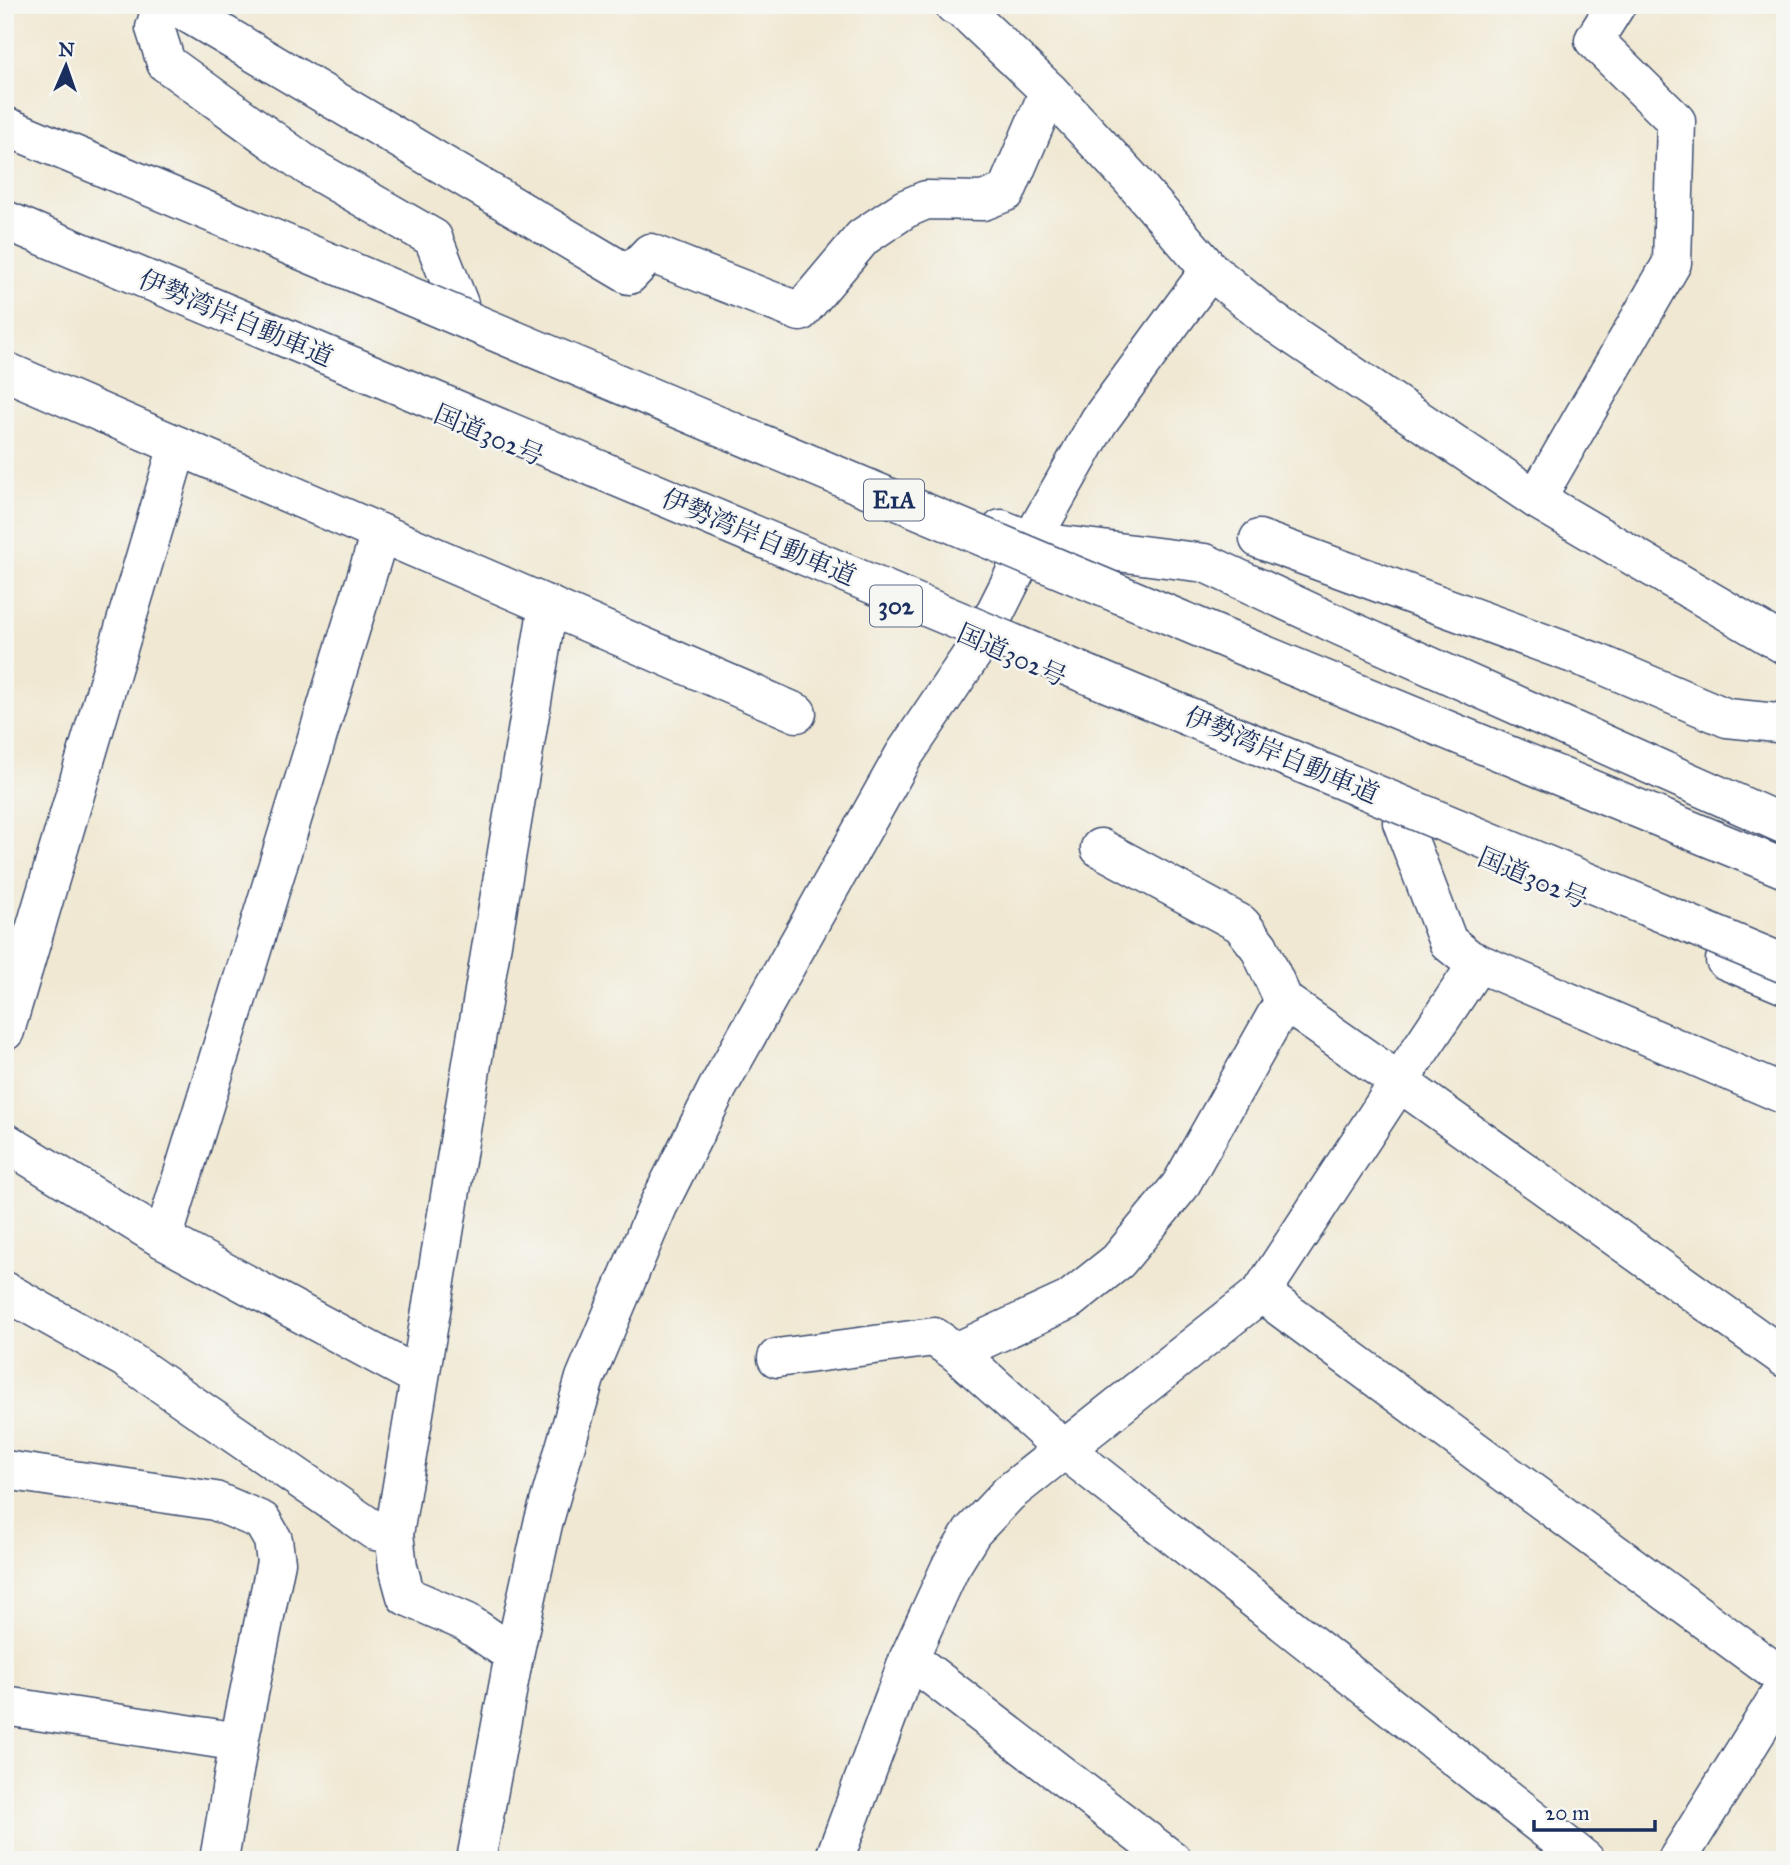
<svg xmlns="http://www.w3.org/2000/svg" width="1790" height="1865" font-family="'IM FELL Great Primer','Noto Serif JP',serif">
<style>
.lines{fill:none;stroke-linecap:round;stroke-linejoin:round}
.street-casing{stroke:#3b4b6f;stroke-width:41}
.secondary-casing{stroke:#3b4b6f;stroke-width:41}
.highway-casing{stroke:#3b4b6f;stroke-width:41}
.street{stroke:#fff;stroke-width:38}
.secondary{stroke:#fff;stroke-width:38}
.highway{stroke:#fff;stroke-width:38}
.highway-bridge-casing{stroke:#3b4b6f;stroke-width:41;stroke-linecap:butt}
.highway-bridge{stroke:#fff;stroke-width:38}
.labels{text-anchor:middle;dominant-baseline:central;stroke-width:5;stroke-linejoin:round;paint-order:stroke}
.shield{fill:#f6f6f2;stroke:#5d6b8a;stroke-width:2}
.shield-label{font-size:24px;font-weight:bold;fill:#1b2f5e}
.street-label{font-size:26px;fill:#1b2f5e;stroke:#f6f6f2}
</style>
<rect width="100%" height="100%" fill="#f6f6f2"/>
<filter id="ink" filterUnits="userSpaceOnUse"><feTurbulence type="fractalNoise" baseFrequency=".0143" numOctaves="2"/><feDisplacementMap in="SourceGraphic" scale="14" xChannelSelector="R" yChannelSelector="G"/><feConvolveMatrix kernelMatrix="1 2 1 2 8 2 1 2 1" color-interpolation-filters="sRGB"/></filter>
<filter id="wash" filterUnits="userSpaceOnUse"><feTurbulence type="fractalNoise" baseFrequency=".00686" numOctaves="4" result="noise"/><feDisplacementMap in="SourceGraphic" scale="28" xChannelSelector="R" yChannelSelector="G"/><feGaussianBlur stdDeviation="1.57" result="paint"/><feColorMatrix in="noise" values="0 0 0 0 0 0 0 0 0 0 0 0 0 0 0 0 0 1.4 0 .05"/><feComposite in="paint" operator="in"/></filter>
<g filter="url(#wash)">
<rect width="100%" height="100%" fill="#f0e8d2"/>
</g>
<g filter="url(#ink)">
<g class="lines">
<defs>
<g id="street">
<path d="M162,5L155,28L166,63L308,166L433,238L459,304"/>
<path d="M174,5L629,275L650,253L800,312L863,237L905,209L926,200L983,201L1006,192L1049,91"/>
<path d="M954,5L965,11L1049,91L1131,179L1210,270L1272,321L1536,499L1785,645"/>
<path d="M5,371L797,713"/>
<path d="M1536,499L1672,263L1676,121L1594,40L1616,5"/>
<path d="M1259,539L1598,663L1727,718L1777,723L1785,720"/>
<path d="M1402,822L1448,942L1469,959L1785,1095"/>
<path d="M1100,848L1241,924L1259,947L1284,1001L1399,1082L1478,963"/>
<path d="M1284,1001L1180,1186L1118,1261L1069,1300L956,1352L1064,1449L1585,1860"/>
<path d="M5,1031L178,446"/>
<path d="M5,1142L163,1239L419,1377"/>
<path d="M163,1239L380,533"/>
<path d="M5,1291L126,1359L375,1531L394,1534"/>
<path d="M1261,1293L1785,1679"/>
<path d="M777,1358L934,1337L956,1352"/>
<path d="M5,1470L215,1501L262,1521L273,1540L276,1562L239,1742L219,1860"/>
<path d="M514,1655L466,1622L406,1596L398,1567L394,1534L548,605"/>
<path d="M909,1658L1172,1860"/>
<path d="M5,1706L239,1742"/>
<path d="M834,1860L909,1658L950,1568L972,1532L1009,1493L1261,1293L1399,1082L1785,1358"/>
<path d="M1677,1860L1785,1686"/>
</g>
<path id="secondary" d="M476,1860L514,1655L543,1524L585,1378L658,1206L718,1087L904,755L981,641L1031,541L1099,421L1210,270"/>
<g id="highway">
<path d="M1001,529L1031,541L1205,563L1340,626L1785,825"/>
<path d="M1725,960L1785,985"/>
</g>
</defs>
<use href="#street" class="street-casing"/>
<use href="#secondary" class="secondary-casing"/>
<use href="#highway" class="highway-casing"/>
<use href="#street" class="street"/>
<use href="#secondary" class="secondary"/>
<use href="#highway" class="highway"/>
<defs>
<g id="highway-bridge">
<path d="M5,126L1243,646L1785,869"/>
<path d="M5,220L1062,664L1785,964"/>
</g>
</defs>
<use href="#highway-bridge" class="highway-bridge-casing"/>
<use href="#highway-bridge" class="highway-bridge"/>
</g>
</g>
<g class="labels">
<g class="shield">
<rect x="864" y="479.5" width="60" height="41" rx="5"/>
<rect x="870" y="585.5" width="52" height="41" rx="5"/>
</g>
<g class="shield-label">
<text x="894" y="500">E1A</text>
<text x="896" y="606">302</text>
</g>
<g class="street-label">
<text transform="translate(236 318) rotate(23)">伊勢湾岸自動車道</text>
<text transform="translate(489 435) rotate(23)">国道302号</text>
<text transform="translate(759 537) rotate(23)">伊勢湾岸自動車道</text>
<text transform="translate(1012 655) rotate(24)">国道302号</text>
<text transform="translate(1282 755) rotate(23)">伊勢湾岸自動車道</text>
<text transform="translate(1533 878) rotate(23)">国道302号</text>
</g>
</g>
<rect width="1790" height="1865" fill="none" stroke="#f6f6f2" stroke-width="28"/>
<g transform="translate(66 66) rotate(2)" stroke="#f6f6f2" stroke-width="5" paint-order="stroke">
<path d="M0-5L12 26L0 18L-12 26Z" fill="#1b2f5e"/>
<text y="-10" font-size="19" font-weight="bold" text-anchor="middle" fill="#1b2f5e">N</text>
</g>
<path d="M1534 1820v10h121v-10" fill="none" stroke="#1b2f5e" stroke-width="3.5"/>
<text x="1545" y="1820" font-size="21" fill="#1b2f5e" stroke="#f6f6f2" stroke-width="5" paint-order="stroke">20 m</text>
</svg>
